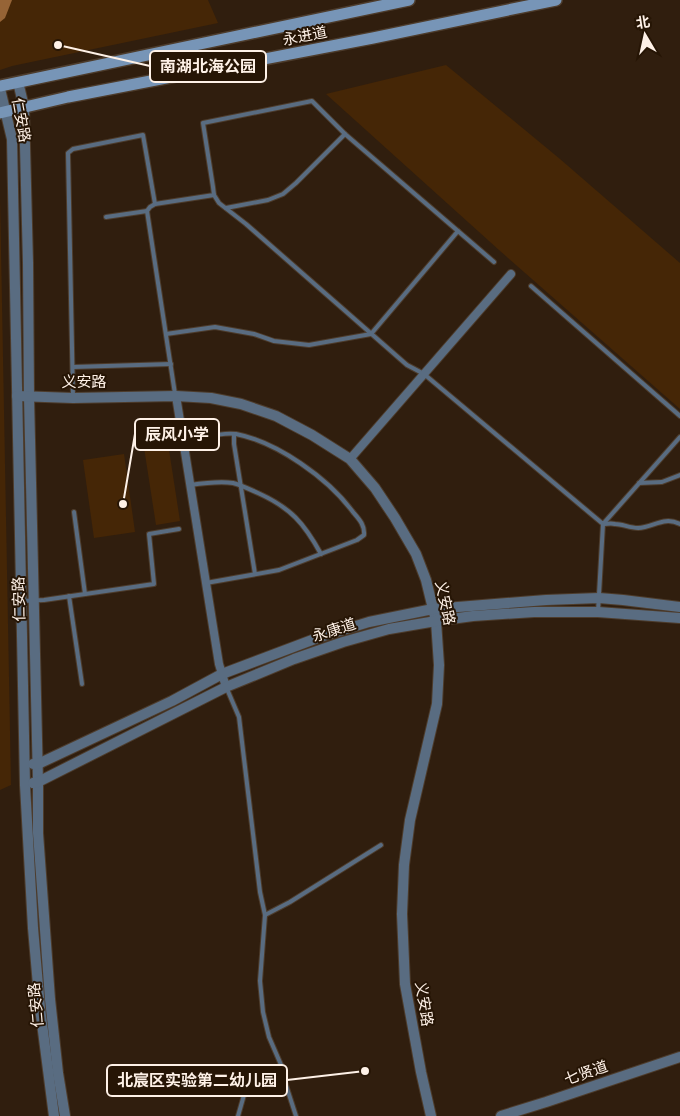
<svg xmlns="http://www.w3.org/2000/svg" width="680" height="1116" font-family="'Roboto Serif','Noto Sans SC',serif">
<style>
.green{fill:#452606}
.water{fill:#966436}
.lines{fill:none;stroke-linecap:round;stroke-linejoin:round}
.service-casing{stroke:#4d3c2c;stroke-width:6}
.minor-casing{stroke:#4d3c2c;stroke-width:10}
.tertiary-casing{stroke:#4d3c2c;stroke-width:12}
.secondary-casing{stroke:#4d3c2c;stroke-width:14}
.service{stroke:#596c81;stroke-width:4}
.minor{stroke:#596c81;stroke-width:8}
.tertiary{stroke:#596c81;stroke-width:10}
.secondary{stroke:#7795b7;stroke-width:11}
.labels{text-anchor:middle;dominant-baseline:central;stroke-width:4;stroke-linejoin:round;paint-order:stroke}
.street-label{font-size:15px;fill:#fef1e7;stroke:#261505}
.leader{fill:none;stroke:#fef1e7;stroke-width:2}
.callout-dot{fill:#fef1e7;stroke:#261505;stroke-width:2}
.callout{fill:#261505;stroke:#fef1e7;stroke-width:2}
.callout-label{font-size:16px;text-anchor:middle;font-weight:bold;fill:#fef1e7}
</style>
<rect width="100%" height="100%" fill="#301e0e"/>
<g class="green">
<path d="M0,0H208L218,23L12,66L0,70Z"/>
<path d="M446,65L560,159L680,263V409L499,250L326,94Z"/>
<path d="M0,197L11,785L0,790Z"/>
<path d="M167,437L180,521L156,525L143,441Z"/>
<path d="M124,454L135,532L94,538L83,460Z"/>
</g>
<path class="water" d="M0,0H12L5,18L0,22Z"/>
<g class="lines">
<defs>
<g id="service">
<path d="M214,195L219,203L246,224L407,365L424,374L603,524L680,437"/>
<path d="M226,208L268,200L283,194L296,183L345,134"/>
<path d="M106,217L147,211"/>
<path d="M531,286L680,416"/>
<path d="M166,334L215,327L254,334L274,341L309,345L371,334L458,231"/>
<path d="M73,367L171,364"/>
<path d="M175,394L147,211L150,207L155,204L214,195L213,187L203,123L312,101L345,134L494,262"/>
<path d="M73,396L68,153L73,149L143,135L155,204"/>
<path d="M234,434V444L255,574"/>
<path d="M194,439C206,437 223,432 236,434C277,442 328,478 353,512C359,519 365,525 364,535L357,540L279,570L206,583"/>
<path d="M639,483L662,482L680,475"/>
<path d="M190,485C204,483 219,481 233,483C241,485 251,490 258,493C291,508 304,523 321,554"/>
<path d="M74,512L85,594"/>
<path d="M69,596L82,684"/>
<path d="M22,601L44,600L154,584L149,534L179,529"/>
<path d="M598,612L603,524C607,524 611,523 615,524C622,524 630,528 638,528C654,527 664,516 680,524"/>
<path d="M227,689L239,717L260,892L265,915L260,981L263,1012L269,1037L282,1067L284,1079L296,1116"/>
<path d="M265,915L290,902L381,845"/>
<path d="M238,1116L244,1095L284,1079"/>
</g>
<g id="minor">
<path d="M176,396L219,664L226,687"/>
<path d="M350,459L511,274"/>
</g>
<g id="tertiary">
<path d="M18,82L24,107L28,263L29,397L38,782V833L50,999L58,1073L65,1116"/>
<path d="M0,89L12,139L25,785L33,928L40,1008L54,1116"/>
<path d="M17,396L73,398L176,396L211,398L241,404L276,416L312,435L350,459L375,488L395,518L416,554L426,580L436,621L439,665L437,704L410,820L404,865L402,914L405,984L421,1072L431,1116"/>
<path d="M33,764H38L172,701L222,674L320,637L369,622L433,609L546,600L599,598L623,600L680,607"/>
<path d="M33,783L38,782L226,687L294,659L343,642L389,629L436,621L473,616L534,612H598L680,618"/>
<path d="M501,1116L546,1102L680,1057"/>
</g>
<g id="secondary">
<path d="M0,86L409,0"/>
<path d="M0,113L68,97L373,38L556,0"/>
</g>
</defs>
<use href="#service" class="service-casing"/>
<use href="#minor" class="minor-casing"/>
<use href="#tertiary" class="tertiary-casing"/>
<use href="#secondary" class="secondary-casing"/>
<use href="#service" class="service"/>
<use href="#minor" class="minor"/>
<use href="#tertiary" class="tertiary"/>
<use href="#secondary" class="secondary"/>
</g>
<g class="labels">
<g class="street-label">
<text transform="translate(305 36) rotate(-11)">永进道</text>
<text transform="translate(21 120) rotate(80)">仁安路</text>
<text x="84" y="382">义安路</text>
<text transform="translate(19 599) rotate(-91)">仁安路</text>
<text transform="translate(445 603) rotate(78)">义安路</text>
<text transform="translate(334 630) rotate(-18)">永康道</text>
<text transform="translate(424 1004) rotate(81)">义安路</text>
<text transform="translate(36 1005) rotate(-95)">仁安路</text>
<text transform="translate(586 1073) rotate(-19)">七贤道</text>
</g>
</g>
<path class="leader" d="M58 45L150 66M123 504L135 434M365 1071L287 1080"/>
<g class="callout-dot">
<circle cx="58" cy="45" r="5"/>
<circle cx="123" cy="504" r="5"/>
<circle cx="365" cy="1071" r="5"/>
</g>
<g class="callout">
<rect x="150" y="51" width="116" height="31" rx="5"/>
<rect x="135" y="419" width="84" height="31" rx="5"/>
<rect x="107" y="1065" width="180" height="31" rx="5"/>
</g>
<g class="callout-label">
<text x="208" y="72">南湖北海公园</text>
<text x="177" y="440">辰风小学</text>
<text x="197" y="1086">北宸区实验第二幼儿园</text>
</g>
<g transform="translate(645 35) rotate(351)" stroke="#261505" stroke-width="4" paint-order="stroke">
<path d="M0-4L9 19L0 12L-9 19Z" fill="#fef1e7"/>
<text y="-8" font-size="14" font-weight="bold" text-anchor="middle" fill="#fef1e7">北</text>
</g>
</svg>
